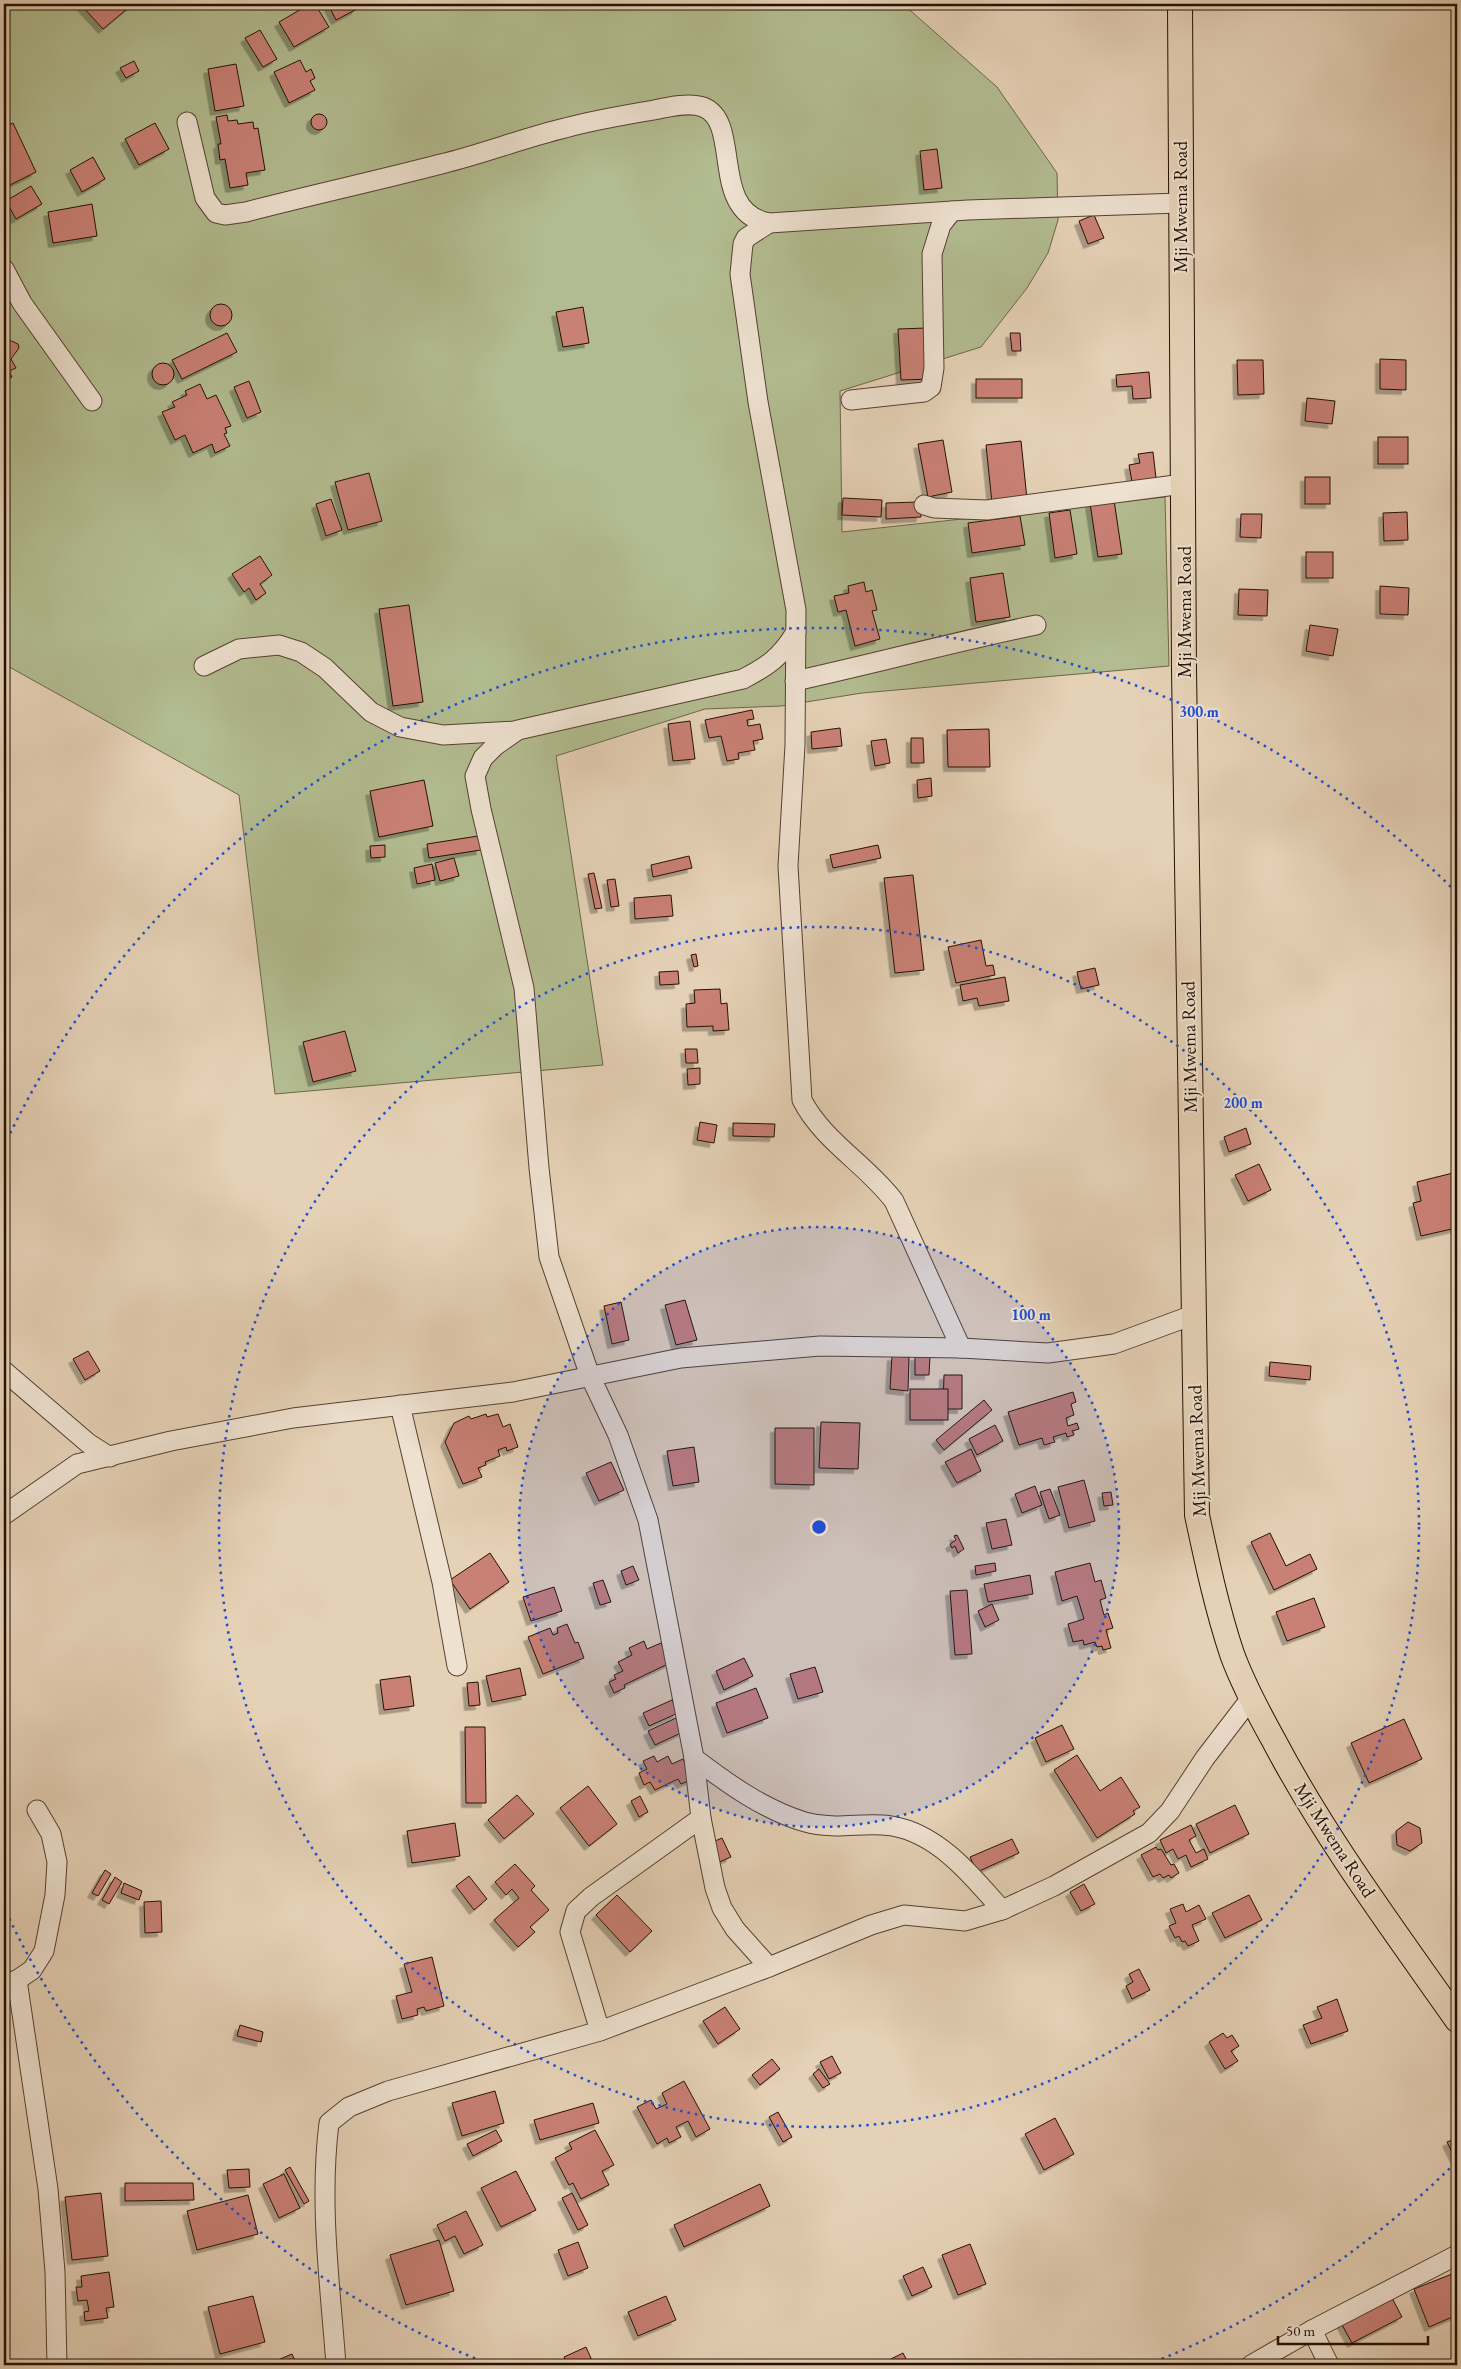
<svg xmlns="http://www.w3.org/2000/svg" width="1461" height="2369" font-family="'EB Garamond',serif">
<style>
.green{fill:#b2bc90;stroke:#6c664a}
.building{fill:#c98074;stroke:#251003;filter:url(#shadow)}
.lines{fill:none;stroke-linecap:round;stroke-linejoin:round}
.minor-casing{stroke:#554030;stroke-width:21}
.major-casing{stroke:#251003;stroke-width:26}
.minor{stroke:#eee1d0;stroke-width:19}
.major{stroke:#e5d1b6;stroke-width:24}
.ring{fill:none;stroke:#1d4ed8;stroke-width:2.5;stroke-dasharray:2.5 5}
.labels{text-anchor:middle;dominant-baseline:central;stroke-width:4;stroke-linejoin:round;paint-order:stroke}
.street-label{font-size:19px;fill:#251003;stroke:#eee1d0}
.centre{fill:#1d4ed8;stroke:#eee1d0;stroke-width:2.5}
.ring-label{font-size:15px;text-anchor:middle;font-weight:bold;fill:#1d4ed8;stroke:#eee1d0;stroke-width:4;stroke-linejoin:round;paint-order:stroke}
</style>
<defs>
<filter id="shadow"><feDropShadow dx="-4.5" dy="4.5" stdDeviation="0" flood-color="#0004"/></filter>
</defs>
<rect width="100%" height="100%" fill="#e5d1b6"/>
<filter id="stains"><feTurbulence type="fractalNoise" baseFrequency=".004" numOctaves="4"/><feColorMatrix values="0 0 0 0 .2 0 0 0 0 .09 0 0 0 0 .02 0 0 0 .5 -.17"/></filter>
<radialGradient id="worn" r=".72"><stop offset=".6" stop-color="#630" stop-opacity="0"/><stop offset="1" stop-color="#630" stop-opacity=".3"/></radialGradient>
<path class="green" d="M4,4H903L997,87L1057,173L1058,220L1048,253L1027,288L981,347L840,391L842,532L1165,497L1169,666L862,693L781,706L705,709L556,756L603,1065L275,1094L239,795L4,664Z"/>
<g class="building">
<path d="M80,4H133L103,29Z"/>
<path d="M310,4H315L329,27L294,47L279,22Z"/>
<path d="M328,4H355L357,9L336,20Z"/>
<path d="M260,30L277,59L263,67L245,38Z"/>
<path d="M300,60L306,72L311,69L315,78L310,81L315,90L289,103L274,72Z"/>
<path d="M134,61L139,71L126,78L120,68Z"/>
<path d="M236,64L244,106L215,111L208,69Z"/>
<circle cx="319" cy="122" r="8"/>
<path d="M227,115L228,121L237,120L238,124L253,122L254,129L258,128L265,170L246,173L248,185L230,188L225,159L220,160L218,144H221L216,117Z"/>
<path d="M13,123L36,172L4,188V127Z"/>
<path d="M155,123L169,149L139,165L125,139Z"/>
<path d="M937,149L942,188L924,190L920,151Z"/>
<path d="M93,157L105,179L82,192L70,170Z"/>
<path d="M31,186L42,204L16,219L6,201Z"/>
<path d="M92,204L97,236L53,243L48,212Z"/>
<path d="M1094,215L1104,238L1088,244L1079,221Z"/>
<circle cx="221" cy="315" r="11"/>
<path d="M583,307L589,343L563,347L556,312Z"/>
<path d="M927,328L930,379L901,380L898,329Z"/>
<path d="M4,333L7,339L18,344L19,348L11,359L16,368L9,371L12,377L4,382Z"/>
<path d="M227,333L237,352L182,379L172,360Z"/>
<path d="M1010,333H1020L1021,351H1012Z"/>
<path d="M1380,359L1406,360V390L1380,389Z"/>
<path d="M1237,360H1263L1264,394L1238,395Z"/>
<circle cx="163" cy="374" r="11"/>
<path d="M1149,372L1151,398L1133,399L1132,386L1117,387L1116,375Z"/>
<rect x="976" y="379" width="46" height="19"/>
<path d="M249,381L261,412L247,418L234,387Z"/>
<path d="M200,384L207,399L216,395L231,426L225,428L227,433L224,434L230,446L215,453L212,444L193,453L185,435L175,440L162,412L175,407L172,402L187,395L185,391Z"/>
<path d="M1307,398L1335,401L1332,424L1305,421Z"/>
<rect x="1378" y="437" width="30" height="27"/>
<path d="M943,440L952,492L928,497L918,444Z"/>
<path d="M1021,441L1027,499L992,503L986,445Z"/>
<path d="M1153,452L1156,478L1132,482L1129,465L1140,463L1138,454Z"/>
<path d="M369,473L382,521L348,530L335,482Z"/>
<rect x="1305" y="477" width="25" height="27"/>
<path d="M843,498L882,500L881,517L842,515Z"/>
<path d="M331,499L342,530L326,536L316,504Z"/>
<path d="M1114,500L1122,554L1098,557L1090,503Z"/>
<path d="M920,502L921,517L886,519V503Z"/>
<path d="M1070,510L1077,554L1055,558L1049,513Z"/>
<path d="M1407,512L1408,540L1384,541L1383,513Z"/>
<path d="M1241,514H1262L1261,538L1240,537Z"/>
<path d="M1020,516L1025,545L972,553L968,523Z"/>
<rect x="1306" y="552" width="27" height="26"/>
<path d="M260,556L272,575L260,584L266,593L256,600L249,588L244,592L232,574Z"/>
<path d="M1003,573L1010,617L976,622L970,578Z"/>
<path d="M864,582L866,592L872,590L877,610L872,611L880,639L855,646L846,610L838,612L834,596L849,593L848,586Z"/>
<path d="M1380,586L1409,588L1408,615L1380,614Z"/>
<path d="M1239,589L1268,590L1267,616L1238,615Z"/>
<path d="M409,605L423,702L393,706L379,609Z"/>
<path d="M1310,625L1338,629L1333,656L1306,651Z"/>
<path d="M752,710L754,719L747,720L748,726L760,724L763,739L753,741L755,750L738,753L739,759L727,761L721,736L709,738L705,720Z"/>
<path d="M690,721L695,759L673,761L668,724Z"/>
<path d="M840,728L842,746L812,749L811,732Z"/>
<path d="M989,729L990,767H948L947,730Z"/>
<path d="M911,738H923L924,763H911Z"/>
<path d="M886,739L890,763L875,766L871,741Z"/>
<path d="M931,778L932,796L918,798L917,780Z"/>
<path d="M424,780L433,826L379,837L370,791Z"/>
<path d="M478,836L481,850L429,858L427,844Z"/>
<path d="M385,845V857L371,858L370,846Z"/>
<path d="M878,845L881,858L833,868L830,855Z"/>
<path d="M689,856L692,868L653,877L651,865Z"/>
<path d="M454,858L459,876L440,881L435,863Z"/>
<path d="M432,864L435,880L417,884L414,868Z"/>
<path d="M594,873L602,908L595,909L588,874Z"/>
<path d="M913,875L924,970L895,973L884,878Z"/>
<path d="M615,879L619,906L611,907L607,880Z"/>
<path d="M671,895L673,916L635,919L634,898Z"/>
<path d="M981,940L986,966L993,965L995,975L956,983L948,947Z"/>
<path d="M696,954L698,966L694,967L691,955Z"/>
<path d="M1095,968L1099,985L1081,989L1077,972Z"/>
<path d="M678,971L679,984L660,985L659,972Z"/>
<path d="M1005,977L1009,1001L979,1006L977,998L963,1001L960,985Z"/>
<path d="M720,989L721,1004L727,1003L729,1030L713,1031V1026L687,1027L686,1004L695,1003L694,990Z"/>
<path d="M345,1031L356,1071L313,1082L303,1042Z"/>
<path d="M685,1049H697L698,1063H686Z"/>
<path d="M700,1068V1084L688,1085L687,1069Z"/>
<path d="M700,1122L717,1125L714,1143L697,1140Z"/>
<path d="M733,1123L775,1124L774,1137L733,1136Z"/>
<path d="M1246,1128L1251,1144L1229,1152L1224,1137Z"/>
<path d="M1259,1164L1271,1190L1248,1201L1235,1175Z"/>
<path d="M1457,1172V1210L1452,1212L1456,1228L1421,1236L1413,1203L1421,1201L1417,1182Z"/>
<path d="M685,1300L697,1340L676,1345L665,1305Z"/>
<path d="M621,1302L629,1340L612,1344L604,1306Z"/>
<path d="M88,1351L100,1371L85,1380L73,1359Z"/>
<path d="M892,1356L909,1357L908,1391L890,1389Z"/>
<path d="M915,1356H930L929,1375H915Z"/>
<path d="M1270,1362L1311,1366L1310,1380L1269,1376Z"/>
<path d="M944,1375H962V1409H943Z"/>
<rect x="910" y="1389" width="38" height="31"/>
<path d="M1073,1392L1076,1402L1071,1404L1074,1415L1066,1418L1068,1426L1077,1423L1079,1429L1072,1431L1074,1435L1067,1437L1066,1433L1053,1437L1055,1442L1044,1445L1042,1438L1019,1445L1008,1412Z"/>
<path d="M984,1400L992,1410L944,1450L936,1440Z"/>
<path d="M486,1414L487,1417L498,1414L503,1427L510,1424L518,1447L507,1451L506,1447L498,1450L500,1456L485,1462L486,1465L478,1468L482,1477L463,1484L445,1442L454,1423L469,1416L471,1419Z"/>
<path d="M821,1422L860,1423L858,1469L819,1468Z"/>
<path d="M995,1425L1003,1441L977,1455L969,1439Z"/>
<path d="M775,1428H814V1485L775,1484Z"/>
<path d="M694,1447L699,1482L673,1486L667,1451Z"/>
<path d="M971,1449L981,1471L957,1483L945,1462Z"/>
<path d="M611,1462L624,1490L599,1501L586,1473Z"/>
<path d="M1084,1480L1095,1521L1069,1528L1058,1487Z"/>
<path d="M1035,1486L1042,1505L1022,1513L1015,1494Z"/>
<path d="M1050,1489L1060,1515L1049,1519L1040,1492Z"/>
<path d="M1111,1492L1113,1505L1104,1506L1102,1493Z"/>
<path d="M1006,1519L1012,1545L992,1549L986,1523Z"/>
<path d="M1270,1533L1286,1566L1310,1554L1317,1569L1274,1590L1251,1542Z"/>
<path d="M957,1535L964,1549L958,1553L955,1546L952,1548L950,1544L956,1540L954,1536Z"/>
<path d="M490,1553L509,1582L470,1609L450,1580Z"/>
<path d="M995,1563L996,1571L976,1575L975,1566Z"/>
<path d="M1090,1563L1095,1582L1101,1580L1106,1598L1100,1600L1104,1615L1108,1613L1113,1628L1106,1630L1111,1648L1103,1650L1102,1646L1097,1647L1095,1642L1084,1645L1083,1640L1073,1642L1068,1624L1084,1619L1077,1596L1062,1601L1055,1572Z"/>
<path d="M633,1566L639,1580L626,1585L621,1571Z"/>
<path d="M1030,1575L1033,1594L988,1602L984,1584Z"/>
<path d="M603,1580L611,1602L600,1605L593,1583Z"/>
<path d="M554,1587L562,1611L531,1621L523,1597Z"/>
<path d="M967,1590L972,1654L955,1655L950,1591Z"/>
<path d="M1314,1598L1325,1627L1287,1641L1276,1612Z"/>
<path d="M992,1604L999,1620L985,1627L978,1611Z"/>
<path d="M567,1624L575,1643L578,1642L584,1658L543,1674L528,1637L550,1628L553,1635L558,1633L557,1628Z"/>
<path d="M644,1641L647,1649L661,1643L670,1663L624,1685L625,1688L614,1693L609,1682L616,1679L614,1675L623,1671L618,1662L632,1655L629,1648Z"/>
<path d="M744,1658L753,1676L724,1690L716,1671Z"/>
<path d="M815,1667L823,1692L798,1699L790,1674Z"/>
<path d="M520,1668L526,1695L492,1702L486,1676Z"/>
<path d="M410,1676L414,1706L384,1710L380,1680Z"/>
<path d="M478,1682L480,1705L469,1706L467,1683Z"/>
<path d="M756,1688L768,1718L727,1733L716,1703Z"/>
<path d="M672,1700L678,1713L649,1726L643,1713Z"/>
<path d="M676,1718L683,1732L655,1745L648,1731Z"/>
<path d="M1404,1719L1422,1759L1369,1783L1351,1743Z"/>
<path d="M1062,1725L1074,1749L1046,1762L1035,1738Z"/>
<path d="M465,1727H485L486,1803H466Z"/>
<path d="M1077,1755L1100,1791L1121,1777L1140,1807L1133,1811L1135,1814L1097,1838L1054,1770Z"/>
<path d="M654,1756L657,1762L668,1756L672,1764L683,1759L693,1779L681,1784L678,1779L655,1790L650,1782L644,1785L639,1773L647,1769L643,1761Z"/>
<path d="M588,1786L617,1824L589,1846L560,1808Z"/>
<path d="M517,1795L534,1814L504,1839L488,1820Z"/>
<path d="M640,1796L648,1812L639,1817L631,1801Z"/>
<path d="M1235,1805L1249,1834L1210,1853L1196,1824Z"/>
<path d="M1408,1822L1420,1828L1422,1843L1410,1851L1397,1845L1396,1831Z"/>
<path d="M455,1823L460,1856L412,1863L407,1831Z"/>
<path d="M1191,1825L1196,1836L1189,1840L1196,1853L1204,1849L1208,1859L1191,1867L1186,1855L1178,1859L1173,1849L1166,1853L1160,1840Z"/>
<path d="M722,1838L731,1857L715,1864L706,1845Z"/>
<path d="M1012,1839L1019,1853L977,1872L970,1857Z"/>
<path d="M1156,1847L1158,1850L1161,1849L1171,1865L1174,1864L1179,1873L1171,1878L1169,1875L1163,1878L1160,1874L1153,1877L1141,1855Z"/>
<path d="M515,1864L535,1886L531,1890L549,1910L530,1927L535,1932L518,1947L494,1920L519,1898L512,1889L506,1895L495,1882Z"/>
<path d="M105,1870L111,1874L98,1896L92,1893Z"/>
<path d="M469,1876L487,1899L474,1910L456,1886Z"/>
<path d="M115,1877L122,1882L109,1904L102,1900Z"/>
<path d="M124,1883L142,1891L139,1900L121,1893Z"/>
<path d="M1084,1884L1095,1904L1081,1911L1070,1892Z"/>
<path d="M617,1895L652,1931L630,1952L596,1915Z"/>
<path d="M1249,1895L1262,1920L1225,1938L1212,1913Z"/>
<path d="M161,1901L162,1932L145,1933L144,1902Z"/>
<path d="M1183,1904L1186,1912L1199,1905L1206,1919L1192,1925L1199,1941L1188,1946L1185,1941L1182,1942L1179,1936L1175,1938L1169,1926L1176,1923L1170,1909Z"/>
<path d="M432,1957L444,2006L426,2011L424,2007L417,2009L418,2015L402,2019L396,1996L412,1992L404,1964Z"/>
<path d="M1139,1969L1150,1990L1132,1999L1126,1986L1133,1982L1129,1974Z"/>
<path d="M1337,1999L1348,2031L1311,2044L1303,2025L1322,2018L1317,2007Z"/>
<path d="M725,2007L740,2029L718,2044L703,2021Z"/>
<path d="M240,2025L263,2032L261,2042L237,2036Z"/>
<path d="M1223,2033L1227,2038L1232,2035L1239,2046L1231,2051L1238,2061L1225,2069L1209,2042Z"/>
<path d="M832,2056L841,2073L829,2079L820,2062Z"/>
<path d="M772,2059L780,2069L760,2085L752,2075Z"/>
<path d="M819,2069L830,2084L823,2088L813,2074Z"/>
<path d="M684,2081L710,2129L696,2137L688,2121L676,2127L681,2137L669,2143L667,2138L657,2144L637,2107L651,2100L656,2109L667,2104L662,2093Z"/>
<path d="M495,2091L504,2123L462,2136L452,2103Z"/>
<path d="M593,2103L599,2123L540,2140L534,2120Z"/>
<path d="M778,2112L792,2137L783,2142L769,2117Z"/>
<path d="M1055,2118L1074,2154L1044,2170L1025,2134Z"/>
<path d="M496,2130L502,2141L473,2156L467,2144Z"/>
<path d="M595,2130L614,2165L602,2171L609,2185L581,2199L573,2183L569,2185L555,2158L572,2149L569,2143Z"/>
<path d="M1457,2138V2157L1455,2158L1447,2142Z"/>
<path d="M290,2167L309,2201L304,2204L285,2170Z"/>
<path d="M249,2169L250,2187L229,2188L227,2170Z"/>
<path d="M516,2171L536,2210L501,2227L481,2188Z"/>
<path d="M284,2174L300,2208L279,2218L263,2184Z"/>
<path d="M125,2183H193L194,2200L125,2201Z"/>
<path d="M760,2184L770,2206L684,2247L674,2225Z"/>
<path d="M101,2193L108,2256L72,2260L65,2197Z"/>
<path d="M572,2193L588,2225L578,2230L562,2198Z"/>
<path d="M248,2195L258,2234L197,2250L187,2211Z"/>
<path d="M4,2202L7,2255H4Z"/>
<path d="M466,2211L483,2245L464,2254L455,2236L445,2241L437,2225Z"/>
<path d="M439,2240L454,2291L406,2305L390,2255Z"/>
<path d="M578,2242L588,2268L568,2276L558,2250Z"/>
<path d="M970,2244L986,2284L958,2295L942,2255Z"/>
<path d="M923,2267L932,2287L912,2296L903,2276Z"/>
<path d="M109,2272L114,2307L106,2308L108,2318L85,2321L84,2312L89,2311L87,2300L78,2301L76,2287H82L81,2276Z"/>
<path d="M1457,2272V2315L1429,2327L1414,2289Z"/>
<path d="M253,2296L265,2342L220,2354L208,2307Z"/>
<path d="M666,2296L676,2320L638,2336L628,2312Z"/>
<path d="M1392,2298L1402,2317L1352,2343L1341,2323Z"/>
<path d="M586,2347L594,2365H568L564,2357Z"/>
<path d="M903,2353L909,2365H879Z"/>
<path d="M292,2354L297,2365H266Z"/>
</g>
<g class="lines">
<defs>
<g id="minor">
<path d="M187,122L205,198L216,213L225,215L246,212C311,195 376,181 441,164C483,154 523,138 565,128C594,120 624,115 654,110C668,107 689,102 703,107C743,122 708,212 769,223L968,210L1180,203"/>
<path d="M769,223L746,238L743,244L740,274L758,402L796,610L795,745L788,866L802,1100C823,1141 867,1165 894,1201L961,1348"/>
<path d="M4,269L22,303L92,401"/>
<path d="M851,400L924,392L931,387L934,368L932,254L941,225L952,211"/>
<path d="M924,505L934,508L987,510L1183,484"/>
<path d="M204,666L239,649L279,645L301,652L325,668L371,712L400,727L443,735L516,731"/>
<path d="M795,681C876,663 955,642 1036,625"/>
<path d="M4,1371L88,1443L110,1457"/>
<path d="M400,1405L442,1582L457,1666"/>
<path d="M4,1515L77,1464L171,1441L293,1418L513,1392L681,1358L820,1346L961,1348L1048,1353L1114,1344L1193,1315"/>
<path d="M694,1758C727,1783 764,1810 805,1822C838,1831 863,1821 892,1826C939,1834 973,1877 1002,1910"/>
<path d="M769,1967L735,1929L722,1908L715,1888L701,1818L694,1758L648,1520L618,1435L590,1376L549,1257L539,1168L524,988L481,809L475,776L483,758L495,746L518,730L743,679C768,666 781,657 796,632"/>
<path d="M17,1980L48,2189L55,2272L57,2365"/>
<path d="M4,1984L17,1980L32,1970L44,1951L55,1895L57,1862L51,1834L37,1810"/>
<path d="M600,2031L570,1932L576,1911L591,1897L701,1818"/>
<path d="M1312,2330L1329,2365"/>
<path d="M336,2365C330,2284 319,2203 329,2123L349,2107L388,2091L600,2031L769,1967L871,1925L904,1915L965,1921L1002,1910L1054,1886L1149,1833L1170,1811L1205,1758L1251,1698"/>
<path d="M1251,2365L1312,2330L1457,2255"/>
</g>
<path id="major" d="M1180,4L1184,670L1197,1515C1207,1562 1217,1609 1232,1654C1243,1684 1258,1712 1273,1739C1325,1838 1393,1929 1457,2020"/>
</defs>
<use href="#minor" class="minor-casing"/>
<use href="#major" class="major-casing"/>
<use href="#minor" class="minor"/>
<use href="#major" class="major"/>
</g>
<circle cx="819" cy="1527" r="300" fill="#1d4ed8" fill-opacity=".12"/>
<g class="ring">
<circle cx="819" cy="1527" r="300"/>
<circle cx="819" cy="1527" r="600"/>
<path d="M1455 2163A900 900 0 0 1 1149 2364M489 2364A900 900 0 0 1 7 1914M7 1140A900 900 0 0 1 1455 891"/>
</g>
<g class="labels">
<g class="street-label">
<text transform="translate(1180 207) rotate(-90)">Mji Mwema Road</text>
<text transform="translate(1184 612) rotate(-90)">Mji Mwema Road</text>
<text transform="translate(1189 1047) rotate(-91)">Mji Mwema Road</text>
<text transform="translate(1197 1451) rotate(-92)">Mji Mwema Road</text>
<text transform="translate(1335 1840) rotate(57)">Mji Mwema Road</text>
</g>
</g>
<circle cx="819" cy="1527" r="8" class="centre"/>
<g class="ring-label">
<text x="1199" y="717">300 m</text>
<text x="1243" y="1108">200 m</text>
<text x="1031" y="1320">100 m</text>
</g>
<rect width="1461" height="2369" fill="none" stroke="#e5d1b6" stroke-width="20"/>
<rect x="5" y="5" width="1451" height="2359" fill="none" stroke="#251003" stroke-width="2.5"/>
<rect x="10" y="10" width="1441" height="2349" fill="none" stroke="#251003"/>
<path d="M1278 2336v8h150v-8" fill="none" stroke="#251003" stroke-width="2.5"/>
<text x="1286" y="2336" font-size="15" fill="#251003" stroke="#eee1d0" stroke-width="4" paint-order="stroke">50 m</text>
<rect width="100%" height="100%" filter="url(#stains)"/>
<rect width="100%" height="100%" fill="url(#worn)"/>
</svg>
